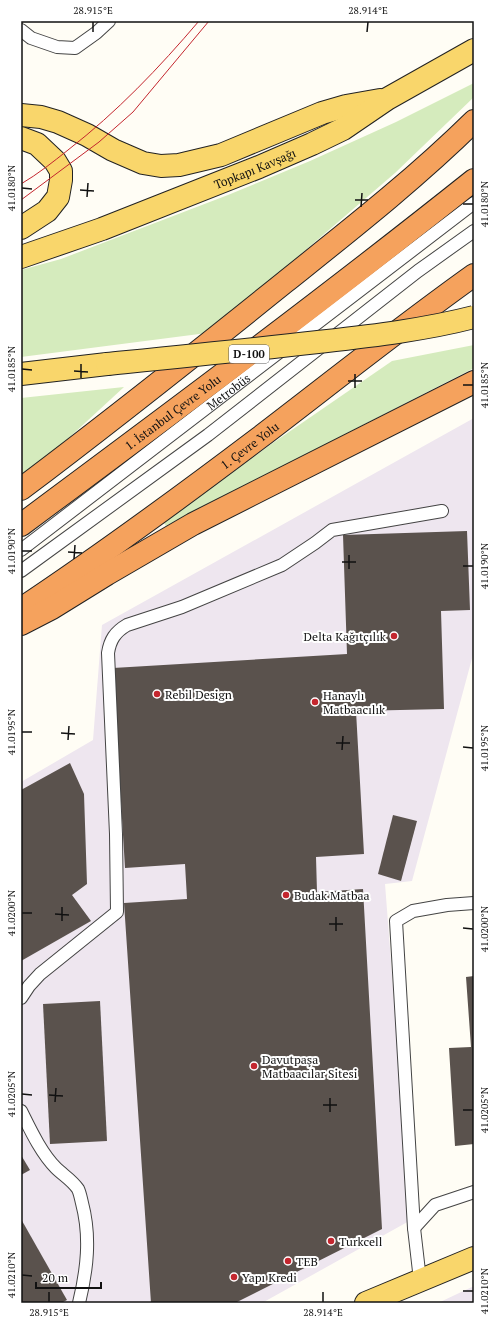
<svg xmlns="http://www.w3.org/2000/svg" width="495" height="1324" font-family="'PT Serif',serif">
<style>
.industrial{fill:#eee6ef}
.green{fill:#d5ebbd}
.building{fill:#5a524d}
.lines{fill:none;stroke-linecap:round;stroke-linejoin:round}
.lane-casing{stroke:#444;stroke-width:14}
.primary-casing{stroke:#222;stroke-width:24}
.highway-casing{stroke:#222;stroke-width:24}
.lane{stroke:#fff;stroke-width:12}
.primary{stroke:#f9d66b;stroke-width:22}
.highway{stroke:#f5a25d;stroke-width:22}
.tram{stroke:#c4262e;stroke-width:1}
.primary-bridge-casing{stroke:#222;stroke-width:24;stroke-linecap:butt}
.primary-bridge{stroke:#f9d66b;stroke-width:22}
.ticks{fill:none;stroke:#111;stroke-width:1.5}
.poi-dot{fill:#c4262e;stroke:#fff;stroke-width:1.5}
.labels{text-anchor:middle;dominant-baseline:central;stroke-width:4;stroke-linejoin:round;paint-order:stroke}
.shield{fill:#fff;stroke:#585858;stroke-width:1}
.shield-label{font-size:11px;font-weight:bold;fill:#111}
.street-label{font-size:12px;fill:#111;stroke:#fff}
.poi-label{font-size:12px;fill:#111;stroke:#fff;text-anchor:start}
.neatline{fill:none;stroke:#111;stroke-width:1.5}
.ticks-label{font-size:10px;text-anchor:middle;fill:#111}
</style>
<rect width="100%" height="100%" fill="#fffdf5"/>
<g class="industrial">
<path d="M474,418V651L412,881L385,884L411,1220L262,1303H21V782L93,740L102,625Z"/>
<path d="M474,1286V1303H438Z"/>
</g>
<g class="green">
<path d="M474,83V97L395,173L294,260L207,333L21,357V270L61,259L228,195L310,161L396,122Z"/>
<path d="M474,345V368L166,526L164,523L270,445L392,361Z"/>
<path d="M124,387L60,446L21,476V398Z"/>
</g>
<g class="building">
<path d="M467,531L470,610L441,611L444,709L356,711L364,854L316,857L317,892L363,889L382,1229L235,1303H151L124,903L187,899L185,864L125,868L113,668L347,654L343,535Z"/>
<path d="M70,763L84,794L87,884L72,895L91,921L21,961V790Z"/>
<path d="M393,815L417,821L401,881L378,874Z"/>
<path d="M474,976V1144L455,1146L449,1048L471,1047L466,977Z"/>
<path d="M100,1001L107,1141L50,1144L43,1004Z"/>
<path d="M21,1155L30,1170L21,1175Z"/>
<path d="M21,1219L67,1300L61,1303H21Z"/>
</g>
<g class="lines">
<defs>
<g id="lane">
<path d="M21,30L31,38L57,47L75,48L96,33L109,21"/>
<path id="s1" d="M21,550L474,203"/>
<path d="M21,571L208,435L418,271L474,231"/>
<path d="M21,998L29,986L40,974L117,912L116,834L108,653C110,640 115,632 127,625L182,607L282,565L315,543L332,530L442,511"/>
<path d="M21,1111C30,1129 41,1153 56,1168C63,1175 72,1180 78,1189C80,1193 81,1199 82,1203C91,1237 87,1270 79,1303"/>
<path d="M414,1228L435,1205L474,1192"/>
<path d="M420,1280L414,1228L396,921L413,911L447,905L474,903"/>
</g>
<g id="primary">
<path d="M21,115L41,117L58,122L87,135L113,150L143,163L161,166L179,165L221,155L322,113L346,106L380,100"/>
<path d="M21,138L37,144L55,161L61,171V180L58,197L47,211L21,228"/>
<path id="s2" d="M21,257L102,229L259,167L312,144L343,129L387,99L474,50"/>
<path d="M21,374L107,364"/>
<path d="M366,1303L474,1258"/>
</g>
<g id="highway">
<path d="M21,489C110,422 198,352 285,282C350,230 415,179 474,121"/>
<path id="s3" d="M21,525C173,412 326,298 474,180"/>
<path id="s4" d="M21,609C102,555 181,497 259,438C331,383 401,327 474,275"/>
<path d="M21,624L52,608L107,574L193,524L474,382"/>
</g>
</defs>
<use href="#lane" class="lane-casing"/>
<use href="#primary" class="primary-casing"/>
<use href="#highway" class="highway-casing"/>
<use href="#lane" class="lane"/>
<use href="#primary" class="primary"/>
<use href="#highway" class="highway"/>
<g class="tram">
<path d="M21,184C38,174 53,162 68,150C117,112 159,68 199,21"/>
<path d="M21,200L99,142L133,112L209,21"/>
</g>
<defs>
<path id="primary-bridge" d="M107,364C177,357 248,350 318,342C370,336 424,330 474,317"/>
</defs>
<use href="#primary-bridge" class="primary-bridge-casing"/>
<use href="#primary-bridge" class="primary-bridge"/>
</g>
<path class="ticks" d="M93,32V22M367,32L368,22M22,188L32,189M80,190L94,191M87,197L88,183M355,200H368M463,204H473M361,207L362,193M22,369L32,370M74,371L88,372M81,378V364M348,381H362M463,385H473M355,388V374M22,551H32M68,552L82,553M74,559L75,545M342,562H356M463,566H473M349,569V555M22,732H32M61,733L75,734M68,740L69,726M336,743H350M463,747L473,748M342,750L343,736M22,913H32M55,914L69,915M62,921V907M329,924H343M463,928L473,929M336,931V917M22,1094L32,1095M49,1095L63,1096M55,1102L56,1088M323,1105H337M463,1110H473M330,1112V1098M22,1275L32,1276M463,1291H473M49,1302V1292M323,1302V1292"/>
<g class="poi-dot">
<circle cx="394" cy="636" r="4"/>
<circle cx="157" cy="694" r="4"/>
<circle cx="315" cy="702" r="4"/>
<circle cx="286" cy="895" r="4"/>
<circle cx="254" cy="1066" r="4"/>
<circle cx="331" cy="1241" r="4"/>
<circle cx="288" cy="1261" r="4"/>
<circle cx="234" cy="1277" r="4"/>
</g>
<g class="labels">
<rect class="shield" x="229" y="345" width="40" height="18" rx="3"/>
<g class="shield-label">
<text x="249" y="354">D-100</text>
</g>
<g class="street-label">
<text stroke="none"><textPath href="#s2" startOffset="250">Topkapı Kavşağı</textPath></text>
<text stroke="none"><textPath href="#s1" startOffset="261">Metrobüs</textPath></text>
<text stroke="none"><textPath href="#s3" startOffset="189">1. İstanbul Çevre Yolu</textPath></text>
<text stroke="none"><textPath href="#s4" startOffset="281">1. Çevre Yolu</textPath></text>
</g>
<g class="poi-label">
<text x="386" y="636" text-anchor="end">Delta Kağıtçılık</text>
<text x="165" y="694">Rebil Design</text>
<text x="323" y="695">Hanaylı<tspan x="323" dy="14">Matbaacılık</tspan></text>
<text x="294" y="895">Budak Matbaa</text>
<text x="262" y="1059">Davutpaşa<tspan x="262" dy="14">Matbaacılar Sitesi</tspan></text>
<text x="339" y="1241">Turkcell</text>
<text x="296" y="1261">TEB</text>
<text x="242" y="1277">Yapı Kredi</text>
</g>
</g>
<rect width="495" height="1324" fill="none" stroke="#ffffff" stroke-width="44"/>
<path d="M36 1282v6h65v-6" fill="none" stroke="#111111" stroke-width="2"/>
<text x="42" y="1282" font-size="12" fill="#111111" stroke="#ffffff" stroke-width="3" paint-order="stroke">20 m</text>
<rect x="22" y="22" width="451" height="1280" class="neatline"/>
<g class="ticks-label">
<text x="93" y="14">28.915°E</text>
<text x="368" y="14">28.914°E</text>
<text transform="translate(11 188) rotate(-90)" y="4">41.0180°N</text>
<text transform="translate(484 204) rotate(-90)" y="4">41.0180°N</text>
<text transform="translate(11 369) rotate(-90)" y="4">41.0185°N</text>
<text transform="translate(484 385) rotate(-90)" y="4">41.0185°N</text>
<text transform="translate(11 551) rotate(-90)" y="4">41.0190°N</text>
<text transform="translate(484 566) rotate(-90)" y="4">41.0190°N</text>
<text transform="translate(11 732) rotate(-90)" y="4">41.0195°N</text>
<text transform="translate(484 748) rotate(-90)" y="4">41.0195°N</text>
<text transform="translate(11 913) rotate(-90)" y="4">41.0200°N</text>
<text transform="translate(484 929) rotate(-90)" y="4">41.0200°N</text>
<text transform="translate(11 1094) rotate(-90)" y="4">41.0205°N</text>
<text transform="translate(484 1110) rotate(-90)" y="4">41.0205°N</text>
<text transform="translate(11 1275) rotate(-90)" y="4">41.0210°N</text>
<text transform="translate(484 1291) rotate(-90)" y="4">41.0210°N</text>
<text x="49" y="1316">28.915°E</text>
<text x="323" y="1316">28.914°E</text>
</g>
</svg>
